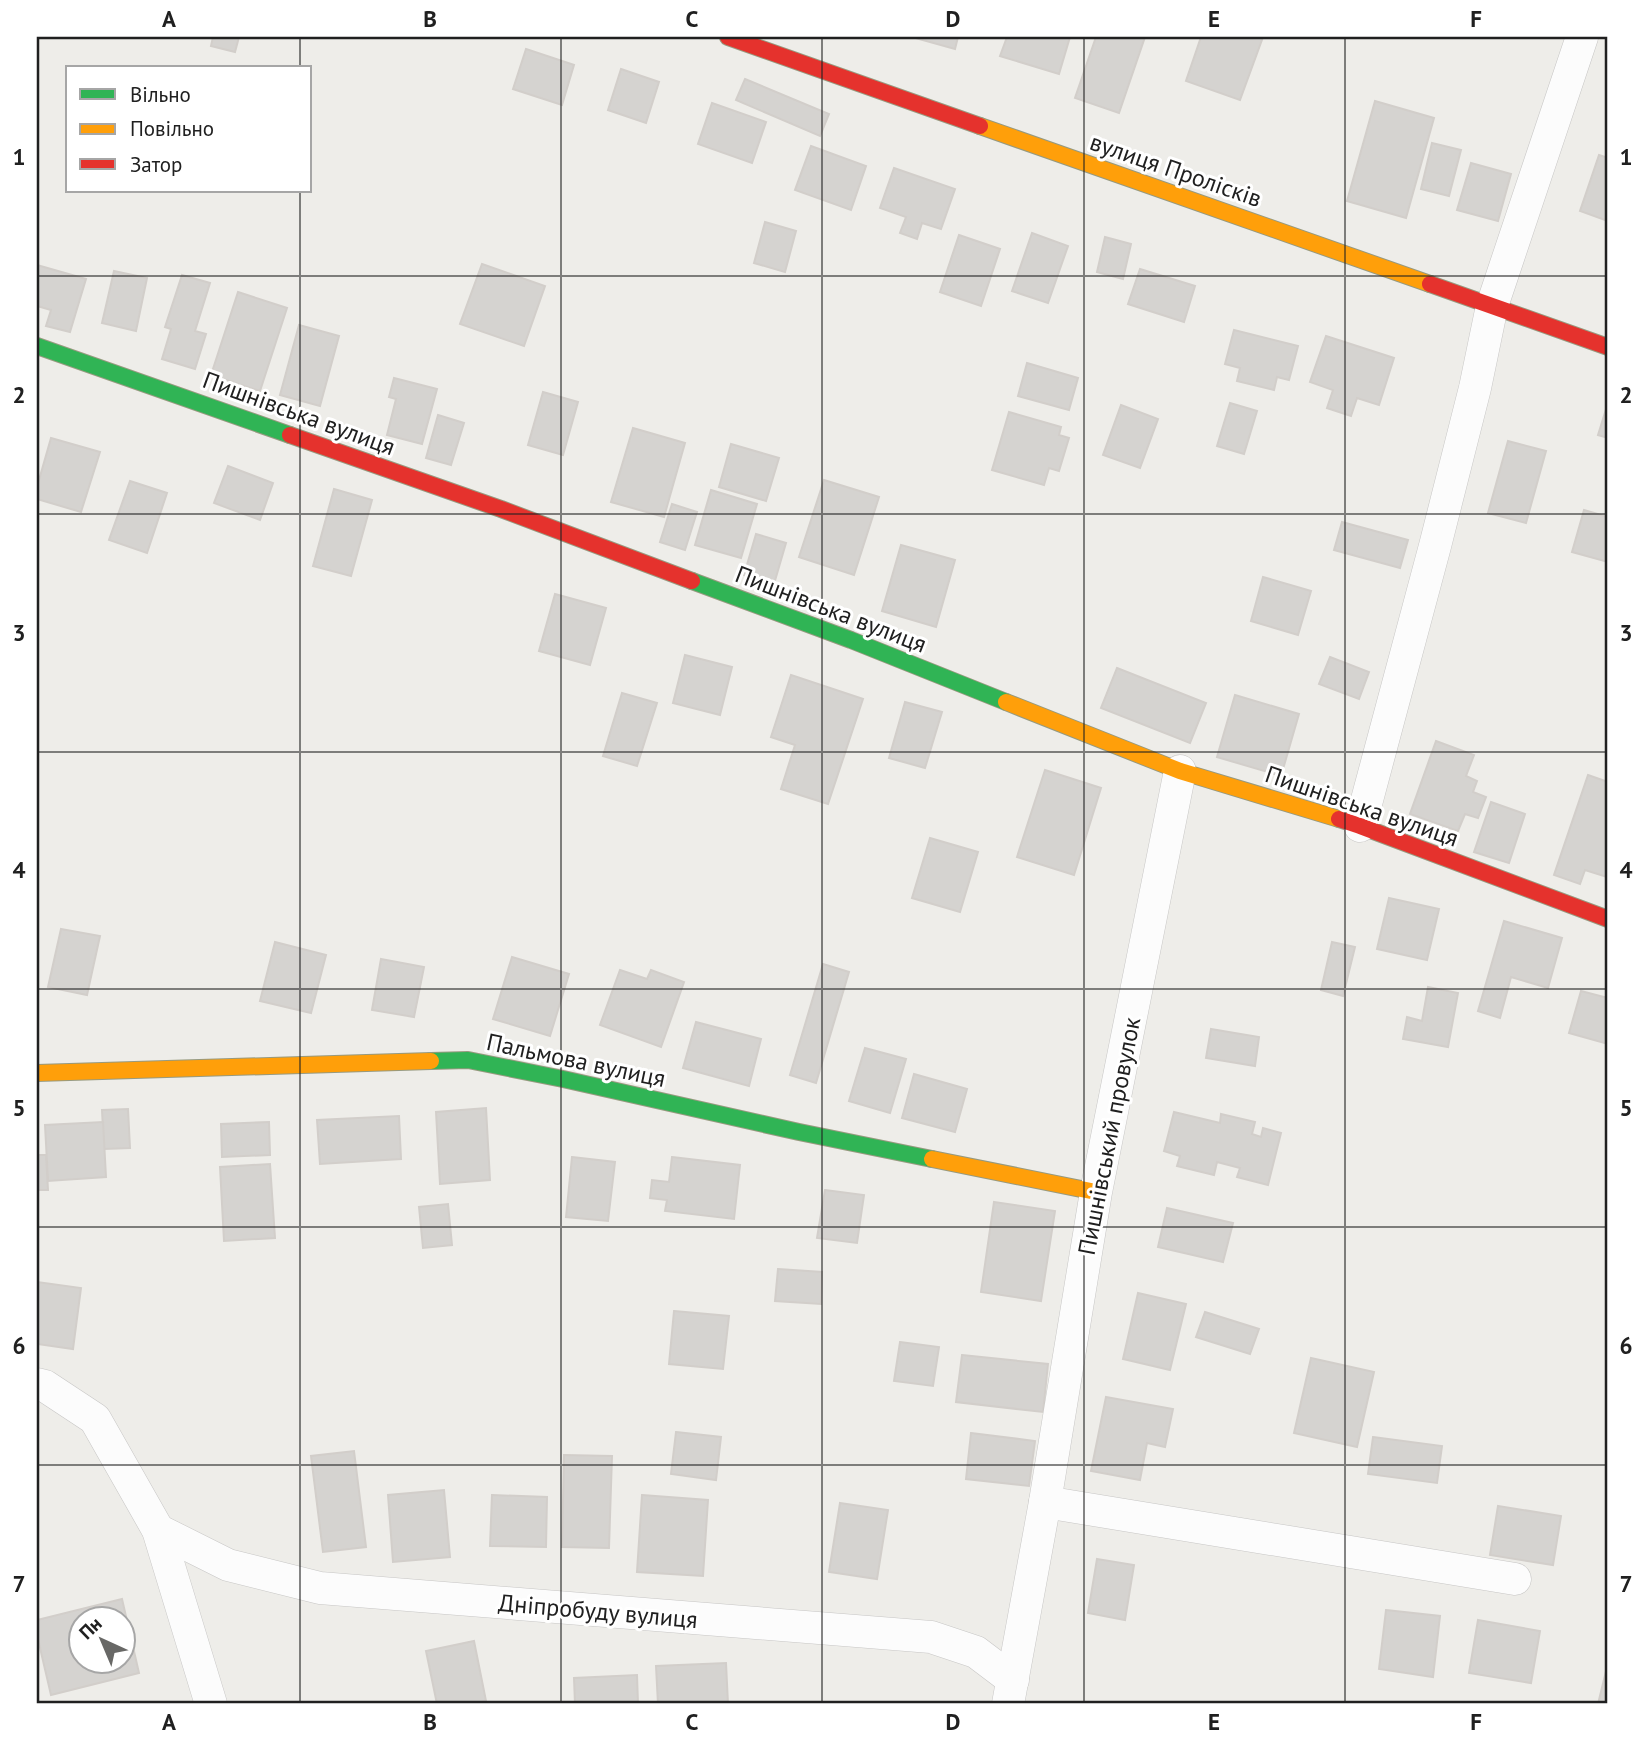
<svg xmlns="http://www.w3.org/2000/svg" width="1645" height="1741" font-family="'PT Sans',sans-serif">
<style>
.building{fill:#d5d3d0;stroke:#d2ceca;stroke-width:2;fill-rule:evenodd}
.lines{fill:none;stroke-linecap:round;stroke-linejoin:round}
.street-casing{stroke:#c7c6c5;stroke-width:33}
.fast-casing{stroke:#979a7f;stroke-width:18}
.slow-casing{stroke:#979a7f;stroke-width:18}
.jam-casing{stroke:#979a7f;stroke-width:18}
.street{stroke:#fcfcfc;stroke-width:32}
.fast{stroke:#30b455;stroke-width:16}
.slow{stroke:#ff9f0a;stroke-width:16}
.jam{stroke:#e5322d;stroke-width:16}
.grid{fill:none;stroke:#202020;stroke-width:2;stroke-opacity:0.55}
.labels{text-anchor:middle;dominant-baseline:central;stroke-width:6;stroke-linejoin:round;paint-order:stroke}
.street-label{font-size:24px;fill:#202020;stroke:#fff}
.neatline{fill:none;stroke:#202020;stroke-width:2.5}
.grid-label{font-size:23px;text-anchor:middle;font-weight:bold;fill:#202020}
</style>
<rect width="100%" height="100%" fill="#eeede9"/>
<g class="building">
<path d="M213,37H239L235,52L211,46Z"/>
<path d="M912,37H958L955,49Z"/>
<path d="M1007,37H1070L1059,74L1000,56Z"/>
<path d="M1096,37H1145L1119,113L1075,98Z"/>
<path d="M1201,37H1263L1240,100L1186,81Z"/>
<path d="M526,49L574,65L562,105L513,89Z"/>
<path d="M621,69L659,82L646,123L608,110Z"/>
<path d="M745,79L829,114L820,136L736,100Z"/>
<path d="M1375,101L1434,118L1406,218L1347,201Z"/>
<path d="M712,103L766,122L752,163L698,144Z"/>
<path d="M1432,143L1461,150L1449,196L1421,189Z"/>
<path d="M811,146L866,166L851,210L795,190Z"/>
<path d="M1599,155L1608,158V221L1580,211Z"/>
<path d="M1471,163L1511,174L1498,221L1457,210Z"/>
<path d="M894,168L955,189L941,229L922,223L917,239L900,233L906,217L880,208Z"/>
<path d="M765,222L796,231L785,272L754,263Z"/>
<path d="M1032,233L1068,246L1048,303L1012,291Z"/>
<path d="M959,235L1000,249L981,306L940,292Z"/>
<path d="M1105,237L1131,244L1123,279L1097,272Z"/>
<path d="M482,264L545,286L524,346L460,324Z"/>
<path d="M37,265L86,279L70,332L46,326L51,310L37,306Z"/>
<path d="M1140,269L1195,286L1184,322L1128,304Z"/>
<path d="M114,271L147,278L136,331L102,323Z"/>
<path d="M182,275L210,283L195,331L206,334L195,369L162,359L171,329L165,327Z"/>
<path d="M238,292L287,308L260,391L211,375Z"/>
<path d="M299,325L339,336L320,406L280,395Z"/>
<path d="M1234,330L1298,346L1289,380L1277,377L1274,390L1237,381L1240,368L1225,364Z"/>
<path d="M1326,336L1394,358L1379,405L1357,398L1351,416L1327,408L1333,390L1310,382Z"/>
<path d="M1027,363L1078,378L1069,410L1018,396Z"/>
<path d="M394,378L437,389L422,444L387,435L396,399L389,397Z"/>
<path d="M543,392L578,402L563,455L528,445Z"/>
<path d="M1230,403L1257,411L1244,454L1217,446Z"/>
<path d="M1121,405L1158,419L1140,468L1103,455Z"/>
<path d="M1607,406H1608V438L1598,435Z"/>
<path d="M1009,412L1061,427L1059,435L1069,438L1059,471L1049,468L1044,485L992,470Z"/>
<path d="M438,415L464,423L451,465L426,458Z"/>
<path d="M633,428L685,443L664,517L611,502Z"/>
<path d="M51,438L100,452L81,512L37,499V487Z"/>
<path d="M1508,441L1546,451L1526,523L1488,513Z"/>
<path d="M731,444L779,458L766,501L719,487Z"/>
<path d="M228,466L273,483L260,520L214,503Z"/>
<path d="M824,480L879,497L854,575L799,557Z"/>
<path d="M130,481L167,493L147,553L109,540Z"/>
<path d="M334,489L372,500L351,576L313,566Z"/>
<path d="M711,490L757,504L741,558L695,545Z"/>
<path d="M672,504L697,512L685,550L660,542Z"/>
<path d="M1584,510L1608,517V562L1572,552Z"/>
<path d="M1342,522L1408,540L1400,568L1334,550Z"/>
<path d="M756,534L786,543L774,584L744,575Z"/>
<path d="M901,545L955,560L936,627L882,611Z"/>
<path d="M1263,577L1311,591L1298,635L1251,621Z"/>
<path d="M555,594L606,608L590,665L539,651Z"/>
<path d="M685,655L732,667L720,715L673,703Z"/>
<path d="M1330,657L1369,672L1359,699L1319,684Z"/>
<path d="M1117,668L1206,703L1190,743L1101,708Z"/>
<path d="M791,675L863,699L828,804L781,789L795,745L771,737Z"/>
<path d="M622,693L657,703L637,766L603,756Z"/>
<path d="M1235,695L1299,714L1281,776L1217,757Z"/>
<path d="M905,702L942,712L925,768L889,758Z"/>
<path d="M1436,741L1474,755L1466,776L1477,781L1473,792L1486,797L1478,818L1465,814L1458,831L1410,814Z"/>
<path d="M1045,770L1101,788L1074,875L1017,857Z"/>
<path d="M1588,775L1608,782V873L1607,877L1585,870L1580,884L1554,875Z"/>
<path d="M1491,802L1525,814L1509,863L1474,852Z"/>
<path d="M930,838L978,852L960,912L912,898Z"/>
<path d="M1389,898L1439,909L1427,960L1377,949Z"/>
<path d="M1504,921L1562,938L1548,988L1511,977L1500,1018L1478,1011Z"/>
<path d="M61,929L100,936L87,995L48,987Z"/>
<path d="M275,942L326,955L311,1013L260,1001Z"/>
<path d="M1332,942L1355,947L1343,996L1321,990Z"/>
<path d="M512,957L569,974L550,1036L493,1019Z"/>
<path d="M381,959L424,967L414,1017L372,1010Z"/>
<path d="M823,964L849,972L816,1083L790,1075Z"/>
<path d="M620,970L647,979L651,970L684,982L661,1047L600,1025Z"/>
<path d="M1428,987L1458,993L1448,1047L1403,1039L1407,1017L1422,1021Z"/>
<path d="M1581,991L1608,998V1044L1569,1033Z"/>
<path d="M696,1022L761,1039L749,1086L683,1068Z"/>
<path d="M1211,1029L1259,1037L1255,1066L1206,1058Z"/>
<path d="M865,1048L906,1059L890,1113L849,1101Z"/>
<path d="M914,1074L967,1089L955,1132L902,1118Z"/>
<path d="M486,1108L490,1180L440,1184L436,1112Z"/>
<path d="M128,1109L130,1148L104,1149L102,1110Z"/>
<path d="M1174,1112L1220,1123L1221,1114L1255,1122L1252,1134L1261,1137L1263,1128L1281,1133L1268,1185L1237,1177L1240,1168L1217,1162L1214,1175L1177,1166L1180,1156L1164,1151Z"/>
<path d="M399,1116L401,1159L320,1164L317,1120Z"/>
<path d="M103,1122L106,1177L48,1181L45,1125Z"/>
<path d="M269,1122L270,1155L222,1157L221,1124Z"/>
<path d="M37,1155H46L48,1190H37Z"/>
<path d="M572,1157L615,1162L608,1221L566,1217Z"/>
<path d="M672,1157L740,1165L734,1219L665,1211L667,1200L650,1198L652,1180L669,1182Z"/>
<path d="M270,1164L275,1238L224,1241L220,1167Z"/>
<path d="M825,1190L864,1195L857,1243L817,1238Z"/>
<path d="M994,1202L1055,1211L1041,1301L981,1292Z"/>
<path d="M448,1204L452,1245L423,1248L419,1207Z"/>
<path d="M1167,1208L1233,1223L1223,1262L1158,1247Z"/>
<path d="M778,1269L822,1272L821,1304L775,1301Z"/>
<path d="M37,1282L81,1288L73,1349L37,1344Z"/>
<path d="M1138,1293L1186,1304L1170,1370L1123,1359Z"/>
<path d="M674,1311L729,1316L723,1369L669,1364Z"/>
<path d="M1205,1312L1259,1329L1250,1354L1196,1337Z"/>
<path d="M900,1342L939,1347L933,1386L894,1381Z"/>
<path d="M962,1355L1048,1364L1043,1412L956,1402Z"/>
<path d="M1311,1358L1374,1372L1357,1447L1294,1433Z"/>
<path d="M1106,1397L1173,1409L1165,1447L1147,1443L1140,1480L1091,1471Z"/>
<path d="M676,1432L721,1437L716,1480L671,1474Z"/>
<path d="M971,1433L1035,1441L1029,1486L966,1479Z"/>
<path d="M1373,1437L1442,1446L1437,1483L1368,1474Z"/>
<path d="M354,1451L366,1547L323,1552L311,1456Z"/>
<path d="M564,1455L612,1456L609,1548L562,1547Z"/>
<path d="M444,1490L450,1557L393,1562L388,1495Z"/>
<path d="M492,1495L547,1497L546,1547L490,1546Z"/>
<path d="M642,1495L708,1500L703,1576L637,1572Z"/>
<path d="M840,1503L888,1510L877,1579L829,1572Z"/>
<path d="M1498,1506L1561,1516L1553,1565L1490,1555Z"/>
<path d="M1097,1559L1134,1565L1125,1620L1088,1613Z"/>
<path d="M122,1599L139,1673L51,1695L37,1635V1620ZM80,1618H122V1660H80Z"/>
<path d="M1386,1610L1440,1616L1433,1677L1379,1669Z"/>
<path d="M1478,1620L1540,1631L1531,1683L1469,1673Z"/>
<path d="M474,1641L486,1701L472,1704H437L426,1651Z"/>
<path d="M726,1663L728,1704H658L656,1666Z"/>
<path d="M1608,1663V1704H1598Z"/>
<path d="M637,1675L638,1704H575L574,1678Z"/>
</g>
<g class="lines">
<defs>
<g id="street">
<path d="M1360,826L1435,546L1475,388L1492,306L1582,37"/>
<path d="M37,1384L45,1386L95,1419L158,1530L211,1704"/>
<path d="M1045,1502L1515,1579"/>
<path d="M158,1530L228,1565L320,1588L931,1637L976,1652L1013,1680"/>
<path d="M1008,1704L1045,1502L1096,1192L1180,771"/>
</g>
<g id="fast">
<path d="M37,346L290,435"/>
<path d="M692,581L851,640L1006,702"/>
<path d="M431,1061L468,1060L563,1079L799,1132L932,1159"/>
</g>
<g id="slow">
<path d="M980,126L1430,284"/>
<path d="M1006,702L1180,771L1339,819"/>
<path d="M37,1073L431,1061"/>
<path d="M932,1159L1096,1192"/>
</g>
<g id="jam">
<path d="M728,37L980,126"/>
<path d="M1430,284L1608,347"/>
<path d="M290,435L501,509L692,581"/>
<path d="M1339,819L1360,826L1608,919"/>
</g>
</defs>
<use href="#street" class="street-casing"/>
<use href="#fast" class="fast-casing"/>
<use href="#slow" class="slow-casing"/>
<use href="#jam" class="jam-casing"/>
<use href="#street" class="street"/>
<use href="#fast" class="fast"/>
<use href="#slow" class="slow"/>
<use href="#jam" class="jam"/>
</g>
<path class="grid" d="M300,37V68M561,37V1704M822,37V1704M1084,37V1704M1345,37V1704M300,191V1704M37,276H1608M37,514H1608M37,752H1608M37,989H1608M37,1227H1608M37,1465H1608"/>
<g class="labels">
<g class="street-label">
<text transform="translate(1176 170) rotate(19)">вулиця Пролісків</text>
<text transform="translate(299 413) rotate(20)">Пишнівська вулиця</text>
<text transform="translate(831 609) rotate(21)">Пишнівська вулиця</text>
<text transform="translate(1362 806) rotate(19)">Пишнівська вулиця</text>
<text transform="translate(576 1060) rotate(12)">Пальмова вулиця</text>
<text transform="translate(1109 1136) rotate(-79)">Пишнівський провулок</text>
<text transform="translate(598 1611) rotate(5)">Дніпробуду вулиця</text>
</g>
</g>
<rect width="1645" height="1741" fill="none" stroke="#ffffff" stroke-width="77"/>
<rect x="66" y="66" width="245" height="126" fill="#ffffff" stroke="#a6a6a6" stroke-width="2"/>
<rect x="80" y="89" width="35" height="10" fill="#30b455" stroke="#a6a6a6" stroke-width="2"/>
<text x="130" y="102" font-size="21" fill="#202020">Вільно</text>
<rect x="80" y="124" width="35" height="10" fill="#ff9f0a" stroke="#a6a6a6" stroke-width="2"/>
<text x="130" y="136" font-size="21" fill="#202020">Повільно</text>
<rect x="80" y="159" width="35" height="10" fill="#e5322d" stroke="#a6a6a6" stroke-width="2"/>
<text x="130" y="172" font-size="21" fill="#202020">Затор</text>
<g transform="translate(102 1640) rotate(316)"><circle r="33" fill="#ffffff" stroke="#a6a6a6" stroke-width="2"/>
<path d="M0-5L12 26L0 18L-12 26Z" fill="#686866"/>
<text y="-10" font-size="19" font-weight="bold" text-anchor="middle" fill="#202020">Пн</text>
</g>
<rect x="38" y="38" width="1568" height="1664" class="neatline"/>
<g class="grid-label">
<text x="169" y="27">A</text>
<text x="430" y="27">B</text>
<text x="692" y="27">C</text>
<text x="953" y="27">D</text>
<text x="1214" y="27">E</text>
<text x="1476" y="27">F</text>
<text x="19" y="165">1</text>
<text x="1626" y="165">1</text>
<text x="19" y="403">2</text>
<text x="1626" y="403">2</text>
<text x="19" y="641">3</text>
<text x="1626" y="641">3</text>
<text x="19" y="878">4</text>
<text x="1626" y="878">4</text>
<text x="19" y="1116">5</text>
<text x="1626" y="1116">5</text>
<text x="19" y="1354">6</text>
<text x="1626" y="1354">6</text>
<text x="19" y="1592">7</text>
<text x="1626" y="1592">7</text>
<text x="169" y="1730">A</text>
<text x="430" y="1730">B</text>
<text x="692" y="1730">C</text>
<text x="953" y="1730">D</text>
<text x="1214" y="1730">E</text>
<text x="1476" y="1730">F</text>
</g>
</svg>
